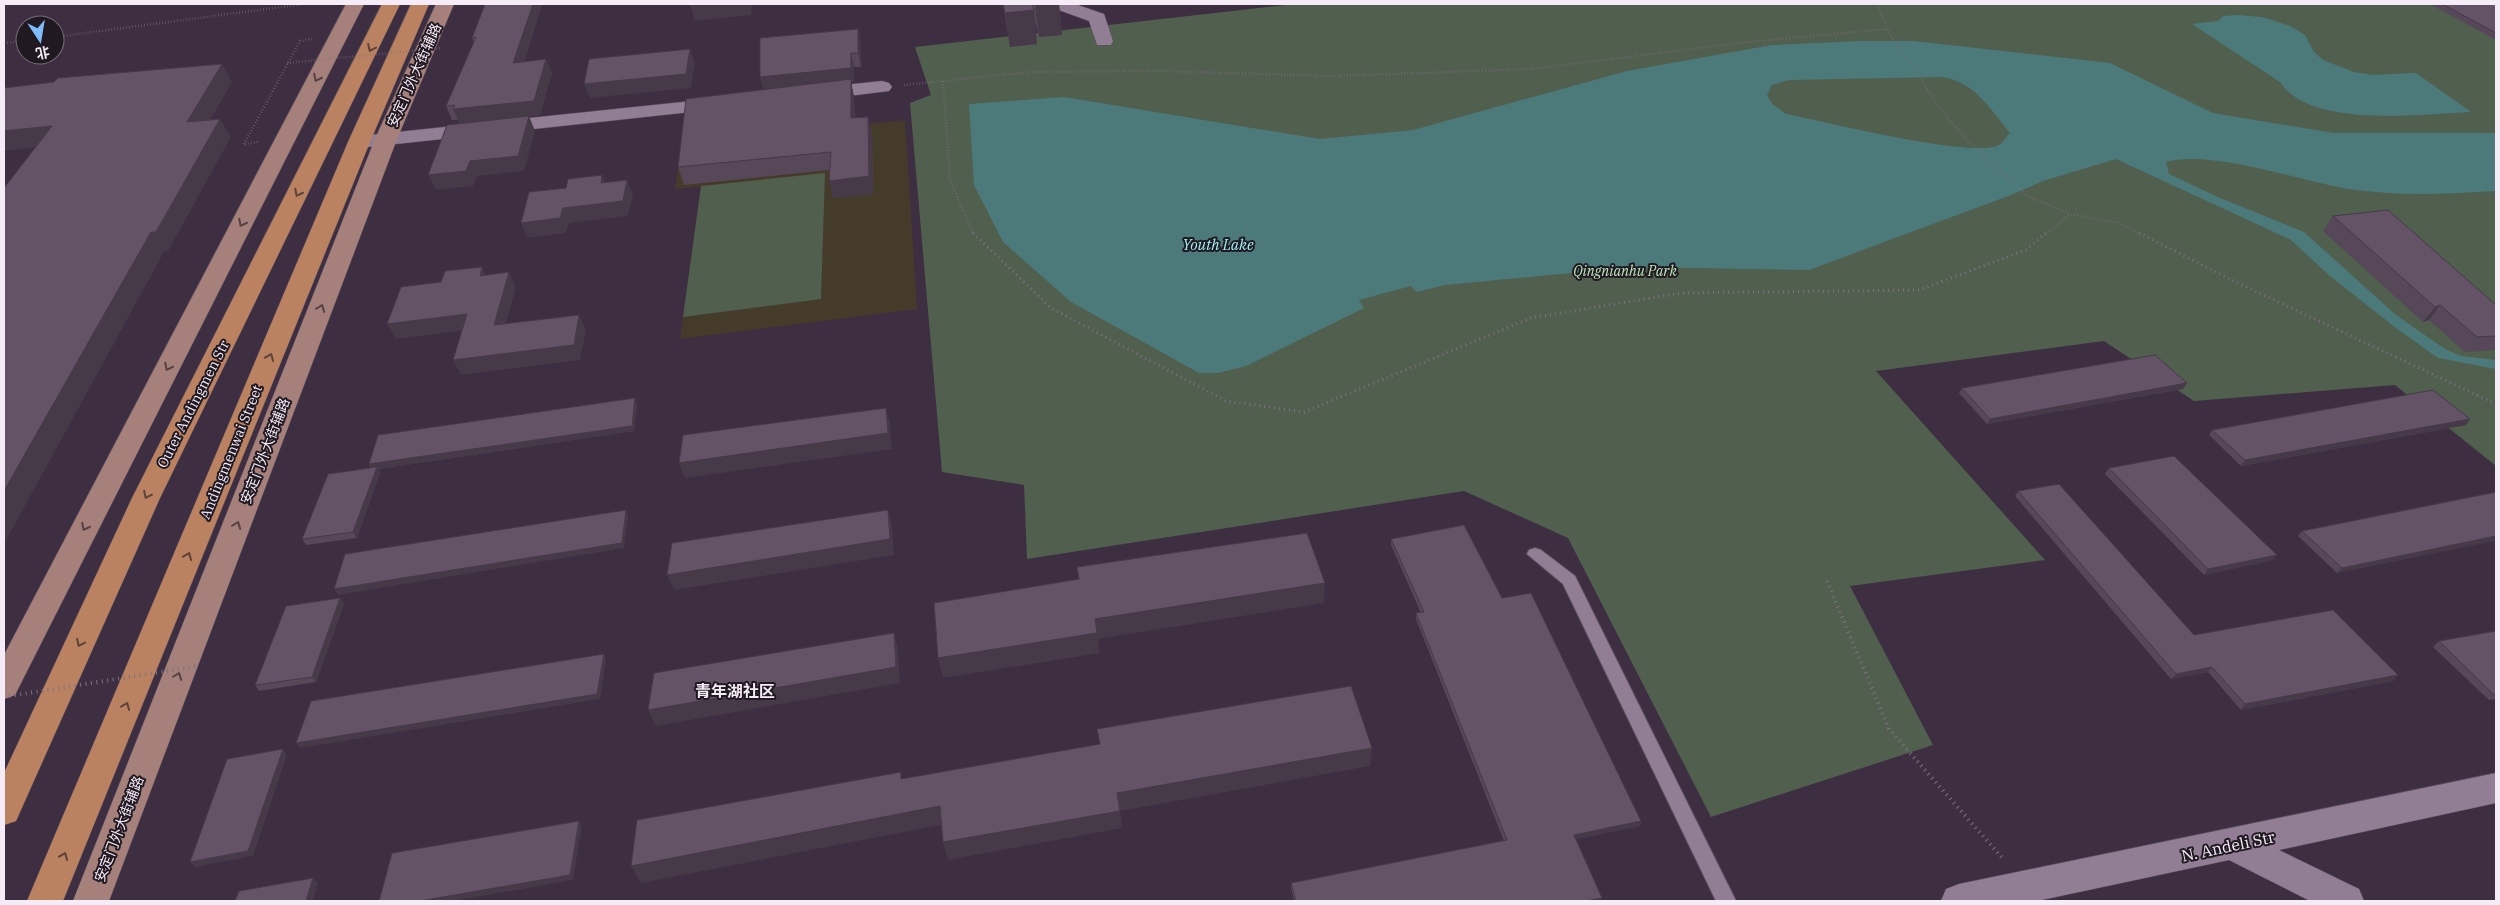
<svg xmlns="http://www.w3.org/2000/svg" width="2500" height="905" font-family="'IBM Plex Serif','Noto Sans SC',serif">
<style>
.education{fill:#453b2a}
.green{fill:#505f4e}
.water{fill:#4c7a7b;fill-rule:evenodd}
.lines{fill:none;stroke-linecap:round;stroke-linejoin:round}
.lane-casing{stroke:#5b4e5d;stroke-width:2}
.street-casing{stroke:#5b4e5d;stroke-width:1}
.secondary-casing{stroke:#5b4e5d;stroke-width:1}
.primary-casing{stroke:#5b4e5d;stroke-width:1}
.path-far2{stroke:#7f7182;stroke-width:2.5;stroke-dasharray:0.5 2.5;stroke-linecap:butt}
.path-far1{stroke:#7f7182;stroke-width:3;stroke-dasharray:1 4;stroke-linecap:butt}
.path{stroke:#7f7182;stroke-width:4;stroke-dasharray:1 4.5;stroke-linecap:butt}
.lane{fill:#917e94;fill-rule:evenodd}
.street{fill:#917e94;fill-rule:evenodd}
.secondary{fill:#a6807a;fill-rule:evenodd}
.primary{fill:#ba8260;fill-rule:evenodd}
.path-bridge-far1{stroke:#7f7182;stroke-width:2.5;stroke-dasharray:0.5 2.5;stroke-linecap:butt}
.path-bridge{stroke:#7f7182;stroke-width:4;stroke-dasharray:1 4.5;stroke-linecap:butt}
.wall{fill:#564759}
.shaded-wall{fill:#463948}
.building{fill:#645267;stroke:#463948}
.oneway{stroke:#5e433b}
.oneway2{stroke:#564245}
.labels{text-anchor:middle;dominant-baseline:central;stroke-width:4;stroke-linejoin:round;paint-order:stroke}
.street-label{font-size:14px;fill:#f6ecf8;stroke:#211922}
.park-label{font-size:14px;font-style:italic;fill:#bce9b9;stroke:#211922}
.water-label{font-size:15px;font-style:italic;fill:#9ef1f3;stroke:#211922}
.quarter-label{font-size:16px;font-weight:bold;fill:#f6ecf8;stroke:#211922}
.near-street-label{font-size:16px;fill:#f6ecf8;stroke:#211922}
</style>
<rect width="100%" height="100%" fill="#3e2e41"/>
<path class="education" d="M905,120L917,309L680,339L701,187L675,189L682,144Z"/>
<g class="green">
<path d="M1294,4H2496V466L2395,385L2194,401L2104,341L1876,371L2045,560L1850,586L1933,745L1711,817L1568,538L1464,491L1027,559L1024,485L942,472L910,103L931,95L915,47Z"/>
<path d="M825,173L821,299L683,317L701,186Z"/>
</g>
<g class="water">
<path d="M2237,15L2262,17L2290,26L2305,35L2314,52L2323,60L2354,72L2373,75L2416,73L2471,112C2422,114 2310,129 2280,82L2192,24L2218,21L2223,16Z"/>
<path d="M1861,41H1914L2110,63L2213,113L2334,133H2496V191C2449,194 2403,196 2356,190C2304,183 2214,149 2166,162L2169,174L2220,198L2304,232L2396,315L2445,349L2461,356L2496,360V369L2438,358L2396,328L2330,276L2291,240L2116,159L2043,181L2011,195L1809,270L1635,267L1445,285L1417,292L1411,286L1359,300L1364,308L1246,366L1218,373H1199L1071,302L1003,242L974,185L969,104L1064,97L1320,139L1413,130L1627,71L1772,45ZM1942,77C1975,82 1990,109 2010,133C2007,136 2003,143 1999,145C1972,159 1823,121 1786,114L1772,104L1767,95L1772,85L1789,80Z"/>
</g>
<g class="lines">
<defs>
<path id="lane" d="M1535,548L1541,550L1575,576L1736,901H1716L1563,584L1527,554L1529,550Z"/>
<g id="street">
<path d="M1050,4H1075L1104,14L1113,41L1111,45H1097L1089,21L1053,8Z"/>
<path d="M882,81L889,83L892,87L889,91L816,100L809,98L806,94L809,90L816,88Z"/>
<path d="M721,98L728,100L731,104L728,108L359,148L352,146L348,142L352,138L359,136Z"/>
<path d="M2496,773V803L2279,850L2359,889L2364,901H2310L2229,860L2037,901H1941L1946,889L1959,884Z"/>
</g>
<g id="secondary">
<path d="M346,4H364L15,695L4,699V655Z"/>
<path d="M436,4H454L397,139L109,901H73L375,139Z"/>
</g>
<g id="primary">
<path d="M382,4H400L160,498L16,821L4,825V773L132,498Z"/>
<path d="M411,4H429L370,142L63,901H27L348,142Z"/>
</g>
</defs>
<use href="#lane" class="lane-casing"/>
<use href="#street" class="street-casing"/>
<use href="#secondary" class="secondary-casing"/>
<use href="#primary" class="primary-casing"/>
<g class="path-far2">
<path d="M1877,4L1889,33L1943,113L1970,143L2028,196L2070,214L2119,223L2142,235"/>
<path d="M55,37L304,4"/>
<path d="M4,43L25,41"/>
<path d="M943,81L950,181L974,235"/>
<path d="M904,85L1029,72L1159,71L1334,76L1531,69L1747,42L1887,29"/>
<path d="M244,144L300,41L312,39"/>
<path d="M245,144L258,142"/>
<path d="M2045,235L2070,214"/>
</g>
<g class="path-far1">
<path d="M973,233L1051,308L1226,401L1304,412L1531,318L1681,293L1919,290L2026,250L2046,233"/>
<path d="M2139,233L2240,284L2496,404"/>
</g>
<path class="path" d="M1827,581L1889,729L2004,860"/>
<use href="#lane" class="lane"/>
<use href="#street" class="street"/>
<use href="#secondary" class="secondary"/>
<use href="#primary" class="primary"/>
<path class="path-bridge-far1" d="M287,63L441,48"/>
<path class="path-bridge" d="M4,697L198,666"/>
</g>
<g class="wall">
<path d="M542,4L524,62L546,59L552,73L540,115L460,124L458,120H452L446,106L474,43L472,38Z"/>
<path d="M1003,4H1059L1062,35L1039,37L1035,21L1037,44L1010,47Z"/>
<path d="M2430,4H2496V40Z"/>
<path d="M858,29L860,43L861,67H854V82H851L854,97L855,118L872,134L873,194L833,198L829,170L684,185L678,167L764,90Z"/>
<path d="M2333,216L2496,305V350L2465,352L2429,320L2423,322L2323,231Z"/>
<path d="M2187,383L2183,389L1987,424L1959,393L1962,388Z"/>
<path d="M637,404L634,431L378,469L380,473L357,538L306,545L302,539L371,468L369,464Z"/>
<path d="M2466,425L2241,466L2209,435L2212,430Z"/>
<path d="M2109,468L2273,560L2204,575L2105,474Z"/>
<path d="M2018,491L2194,635L2398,675L2393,681L2241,710L2208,672L2171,679L2015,496Z"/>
<path d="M2496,492L2337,573L2298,536L2302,531Z"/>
<path d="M1391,539L1502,598L1641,821L1640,826L1576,839L1602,898L1600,901H1294L1291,888V883L1504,841L1416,619V613H1421L1391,545Z"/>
<path d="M340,598L344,604L316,682L259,691L255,685Z"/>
<path d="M2496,631V699L2489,700L2433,647L2439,641Z"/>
</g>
<g class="shaded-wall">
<path d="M533,4H542L519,77L513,63Z"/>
<path d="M690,4H752L751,15L695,21Z"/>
<path d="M1035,4H1059L1062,35L1039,37Z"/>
<path d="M1034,10L1037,44L1010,47L1005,13Z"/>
<path d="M858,29L860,43L861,67L858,53Z"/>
<path d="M690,49L695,63L691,88L590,98L584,84Z"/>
<path d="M851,53L854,67V82H851L854,97L855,136L764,92L760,77Z"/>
<path d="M546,59L552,73L540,115L460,124L453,109Z"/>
<path d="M222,64L232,82L198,141L187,122Z"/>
<path d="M529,116L535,131L524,171L477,176L473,186L436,190L428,175L470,161Z"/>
<path d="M868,117L872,134L873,194L833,198L829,181Z"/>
<path d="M220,119L231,137L168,251L164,252L4,544V491L151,232Z"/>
<path d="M52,126L65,144L4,151V131Z"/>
<path d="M602,175L608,190L601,183Z"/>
<path d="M627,180L633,194L628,216L569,223L566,233L527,238L521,223L563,208Z"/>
<path d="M482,267L489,282L480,276Z"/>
<path d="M509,272L516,288L501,340L494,325Z"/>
<path d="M2440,305L2429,320L2423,322L2435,307Z"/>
<path d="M467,314L474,329L396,339L387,324Z"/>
<path d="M579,315L586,330L580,360L461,375L453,360Z"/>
<path d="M2187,383L2183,389L1987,424L1990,419Z"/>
<path d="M635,398L637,404L634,431L378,469L380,473L357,538L353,532L372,470L369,464Z"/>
<path d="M886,408L890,423L892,449L685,478L679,463Z"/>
<path d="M2470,419L2466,425L2241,466L2245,460Z"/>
<path d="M626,510L628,516L624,548L338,595L334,589Z"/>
<path d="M888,510L892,526L894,555L674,590L667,575Z"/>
<path d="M2496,536V541L2337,573L2342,568Z"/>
<path d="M2277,555L2273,560L2204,575L2208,569Z"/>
<path d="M1325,583L1324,603L1098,639L1100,653L943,678L938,658L1095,619Z"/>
<path d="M340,598L344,604L316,682L312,677Z"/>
<path d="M894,633L898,648L900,683L656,726L648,710Z"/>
<path d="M604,654L606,659L600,699L301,748L296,743Z"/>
<path d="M2212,667L2208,672L2171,679L2176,674Z"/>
<path d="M2398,675L2393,681L2241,710L2245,704Z"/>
<path d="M1372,748L1370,766L1120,811L1122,828L948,860L943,842L1117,793Z"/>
<path d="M283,749L287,755L253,856L195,867L190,862Z"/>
<path d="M940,806L945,824L641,883L631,866Z"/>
<path d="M579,821L582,826L573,880L453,901H420Z"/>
<path d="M1641,821L1640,826L1573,840L1574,835Z"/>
<path d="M313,878L318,883L313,901H306Z"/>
<path d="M1602,898L1600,901H1586Z"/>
</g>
<g class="building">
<path d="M485,4H533L513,63L546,59L534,101L453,109L455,105L446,106L476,37L472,38Z"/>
<path d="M1003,4H1032L1034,10L1005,13Z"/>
<path d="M2442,4H2496V33Z"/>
<path d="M858,29V53H851V68L760,77V38Z"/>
<path d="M690,49L686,74L584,84L589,59Z"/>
<path d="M222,64L187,122L220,119L156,232H151L4,491V188L52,126L4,131V88L54,82L58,78Z"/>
<path d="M851,79V118L868,117L869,176L829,181L831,152L678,167L686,99Z"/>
<path d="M529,116L518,156L470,161L466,171L428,175L447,125Z"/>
<path d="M602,175L601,183L627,180L623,201L563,208L560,218L521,223L529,192L566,188L568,179Z"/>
<path d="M2388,210L2496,305V336L2477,337L2440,305L2435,307L2333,216Z"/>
<path d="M482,267L480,276L509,272L494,325L579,315L574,345L453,360L467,314L387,324L401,287L441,282L445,271Z"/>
<path d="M2155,355L2187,383L1990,419L1962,388Z"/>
<path d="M2433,390L2470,419L2245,460L2212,430Z"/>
<path d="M635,398L632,426L369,464L378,435Z"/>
<path d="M886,408L888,433L679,463L683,435Z"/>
<path d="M2174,456L2277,555L2208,569L2109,468Z"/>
<path d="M377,467L353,532L302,539L328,474Z"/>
<path d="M2059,484L2194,635L2333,610L2398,675L2245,704L2212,667L2176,674L2018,491Z"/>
<path d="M2496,492V536L2342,568L2302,531Z"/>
<path d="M626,510L622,543L334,589L345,554Z"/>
<path d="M888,510L890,539L667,575L672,543Z"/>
<path d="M1464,525L1502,598L1531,593L1641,821L1574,835L1602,898L1586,901H1296L1291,883L1507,840L1416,613L1424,612L1391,539Z"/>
<path d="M1307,533L1325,583L1095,619L1097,633L938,658L934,603L1079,579L1077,567Z"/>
<path d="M340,598L312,677L255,685L286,606Z"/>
<path d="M2496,631V694L2494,695L2439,641Z"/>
<path d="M894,633L896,667L648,710L654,673Z"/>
<path d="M604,654L597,694L296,743L311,701Z"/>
<path d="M1351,686L1372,748L1117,793L1120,811L943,842L940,806L631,866L637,820L901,772V779L1100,744L1097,729Z"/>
<path d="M283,749L248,851L190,862L227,759Z"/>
<path d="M579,821L570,875L420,901H379L392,853Z"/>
<path d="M313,878L306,901H235L239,891Z"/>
</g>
<defs><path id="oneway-chevron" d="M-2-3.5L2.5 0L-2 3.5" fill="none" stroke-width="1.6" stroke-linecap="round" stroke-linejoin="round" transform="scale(1.25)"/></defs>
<g class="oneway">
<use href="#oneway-chevron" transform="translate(371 48) rotate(115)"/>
<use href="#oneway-chevron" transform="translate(298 193) rotate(117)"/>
<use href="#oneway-chevron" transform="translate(270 357) rotate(-68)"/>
<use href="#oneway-chevron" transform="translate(147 495) rotate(116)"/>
<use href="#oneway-chevron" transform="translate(188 556) rotate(-68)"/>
<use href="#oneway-chevron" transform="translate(80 643) rotate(115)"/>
<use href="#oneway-chevron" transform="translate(126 706) rotate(-68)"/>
<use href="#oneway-chevron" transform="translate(64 856) rotate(-68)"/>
</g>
<g class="oneway2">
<use href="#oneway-chevron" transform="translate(317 78) rotate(117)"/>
<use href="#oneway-chevron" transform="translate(242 223) rotate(117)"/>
<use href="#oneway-chevron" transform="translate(321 308) rotate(-69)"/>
<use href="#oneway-chevron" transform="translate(168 367) rotate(117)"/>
<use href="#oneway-chevron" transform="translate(237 525) rotate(-69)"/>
<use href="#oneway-chevron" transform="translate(85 527) rotate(117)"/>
<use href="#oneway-chevron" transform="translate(178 676) rotate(-69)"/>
</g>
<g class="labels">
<g class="street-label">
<text transform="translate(414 75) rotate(-66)">安定门外大街辅路</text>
<text transform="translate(193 404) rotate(-63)">Outer Andingmen Str</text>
<text transform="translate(265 451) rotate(-69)">安定门外大街辅路</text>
<text transform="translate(231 452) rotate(-68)">Andingmenwai Street</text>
<text transform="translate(119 829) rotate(-69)">安定门外大街辅路</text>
</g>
<g class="park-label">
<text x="1625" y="271">Qingnianhu Park</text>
</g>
<g class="water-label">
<text x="1218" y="244">Youth Lake</text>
</g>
<g class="quarter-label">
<text x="735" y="691">青年湖社区</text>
</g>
<g class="near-street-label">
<text transform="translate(2228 846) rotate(-12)">N. Andeli Str</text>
</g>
</g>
<rect width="2500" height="905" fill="none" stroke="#f6ecf8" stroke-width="10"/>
<g transform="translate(40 40) rotate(168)"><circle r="24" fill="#211922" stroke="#766d78"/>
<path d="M0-4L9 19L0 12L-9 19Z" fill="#7fbdfa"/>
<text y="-8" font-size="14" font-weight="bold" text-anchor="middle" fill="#f6ecf8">北</text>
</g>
</svg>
